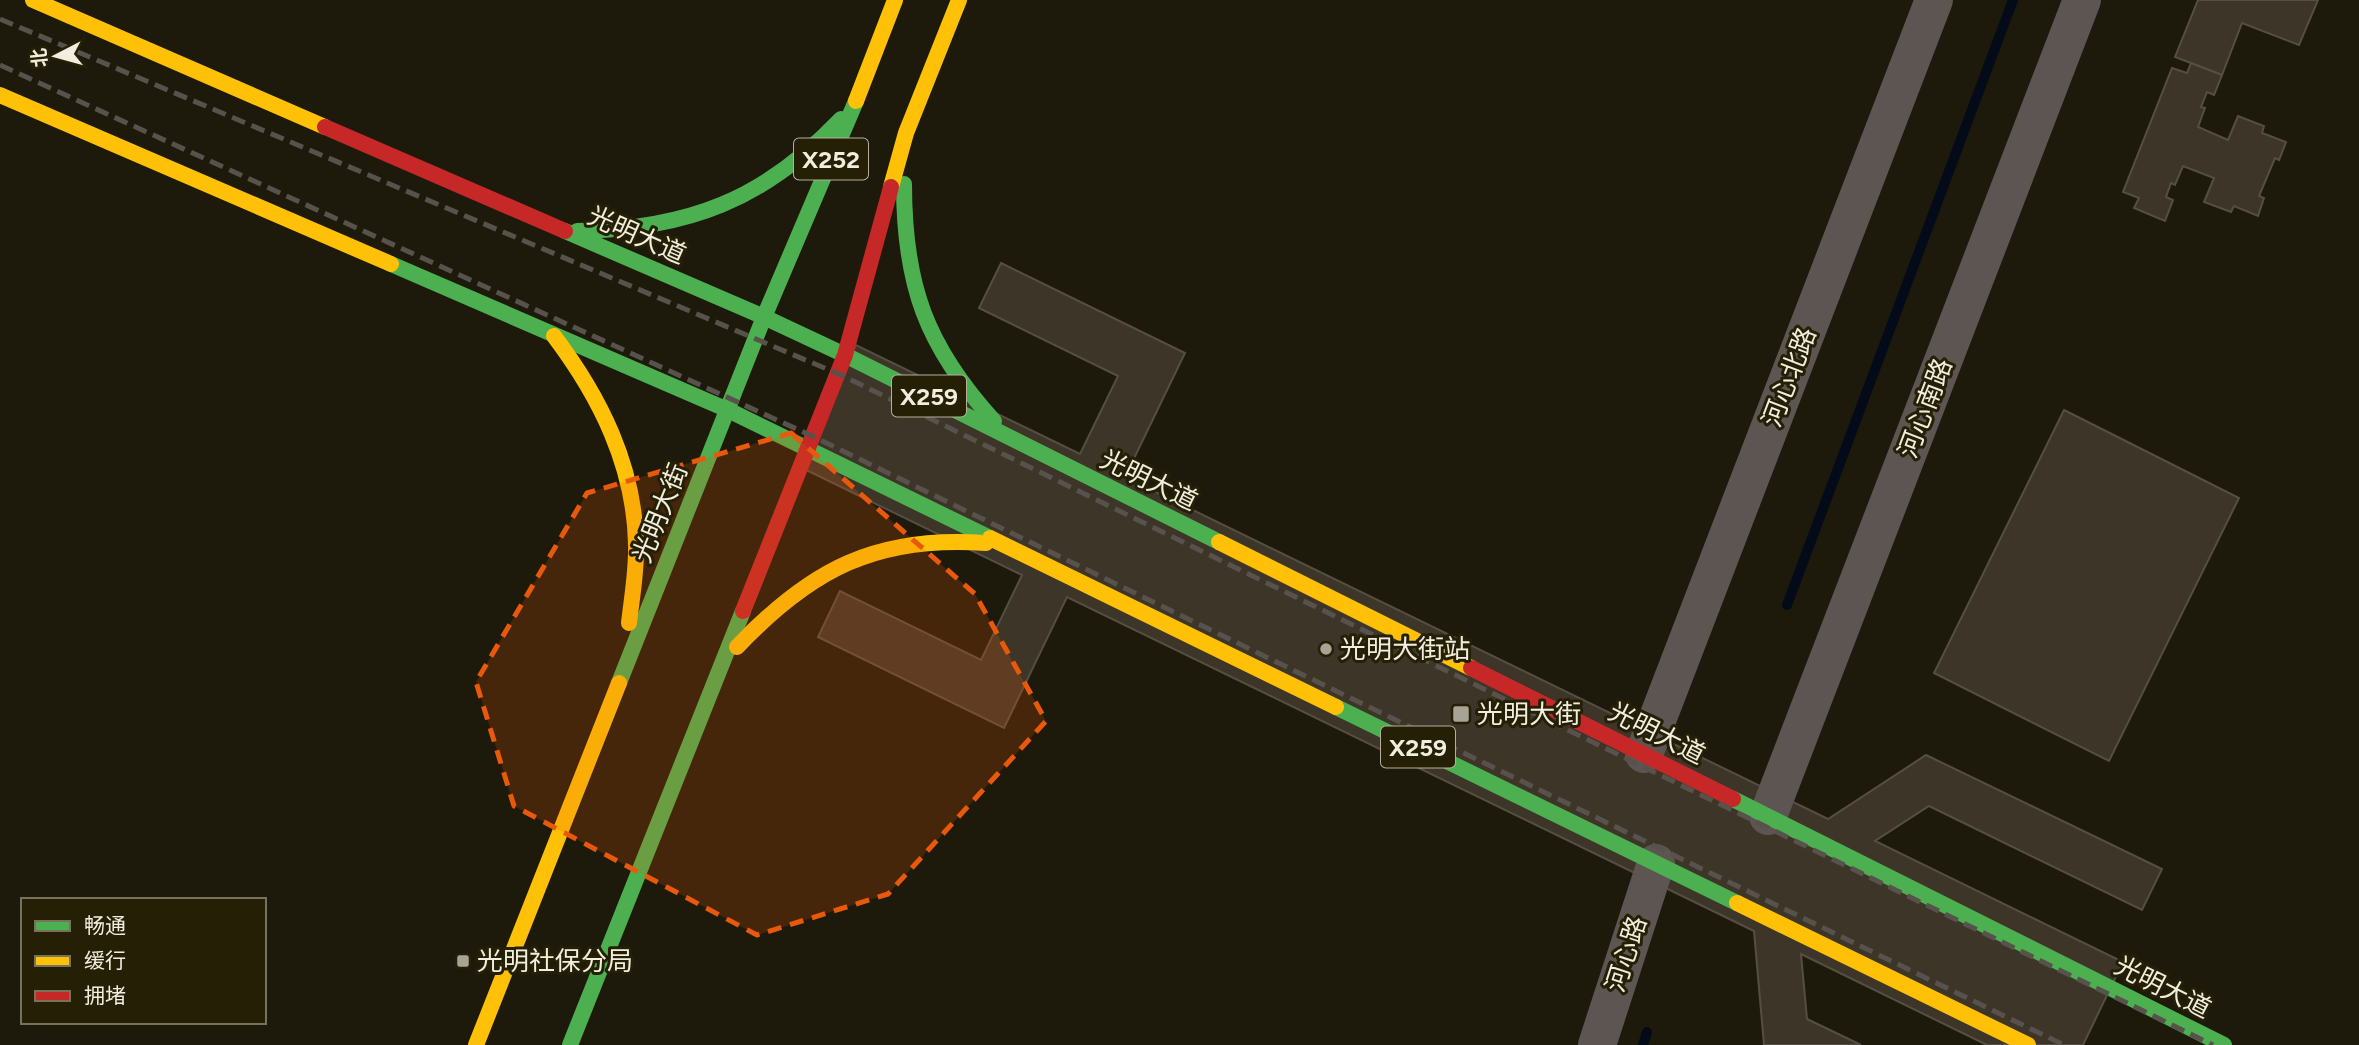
<svg xmlns="http://www.w3.org/2000/svg" width="2359" height="1045" font-family="Figtree,'Noto Sans SC',sans-serif">
<style>
.lines{fill:none;stroke-linecap:round;stroke-linejoin:round}
.stream{stroke:#030b19;stroke-width:10}
.building{fill:#3e3529;stroke:#554e44;stroke-width:2}
.street{stroke:#5d5552;stroke-width:38}
.fast{stroke:#4caf50;stroke-width:16}
.slow{stroke:#ffc107;stroke-width:16}
.jam{stroke:#c62828;stroke-width:16}
.rail{stroke:#58524c;stroke-width:5;stroke-dasharray:14 7;stroke-linecap:butt}
.marked{fill:#e8590c;fill-opacity:0.2;stroke:#e8590c;stroke-width:5;stroke-dasharray:14 9;stroke-linejoin:round}
.poi-dot{fill:#a7a495;stroke:#241f05;stroke-width:2.5}
.labels{text-anchor:middle;dominant-baseline:central;stroke-width:6;stroke-linejoin:round;paint-order:stroke}
.shield{fill:#241f05;stroke:#b4b09e;stroke-width:2}
.shield-label{font-size:24px;font-weight:bold;fill:#f1eedf}
.street-label{font-size:26px;fill:#f1eedf;stroke:#241f05}
.poi-label{font-size:26px;fill:#f1eedf;stroke:#241f05;text-anchor:start}
</style>
<rect width="100%" height="100%" fill="#1d1a0c"/>
<g class="lines">
<g class="stream">
<path d="M1787,605L2013,0"/>
<path d="M1643,1045L1647,1032"/>
</g>
</g>
<g class="building">
<path d="M2198,0H2318L2299,45L2242,23L2222,75L2175,57Z"/>
<path d="M2191,63L2222,75L2214,95L2207,92L2201,107L2205,108L2198,127L2228,140L2238,116L2264,126L2262,133L2286,142L2279,160L2275,158L2259,196L2264,198L2258,216L2234,206L2231,212L2204,202L2214,178L2183,166L2175,185L2171,183L2166,197L2173,200L2165,221L2134,208L2139,198L2123,192L2172,68L2187,73Z"/>
<path d="M1001,263L1185,353L1125,477L1828,819L1926,755L2162,869L2142,910L1929,806L1875,841L2123,962L2083,1045H1987L1801,954L1807,1019L1861,1045H1764L1754,931L1067,597L1004,728L818,637L840,591L981,660L1022,575L798,466L856,345L1080,454L1118,376L979,308Z"/>
<path d="M2064,410L2239,498L2109,761L1934,673Z"/>
</g>
<g class="lines">
<g class="street">
<path d="M1644,754L1934,0"/>
<path d="M1768,816L2082,0"/>
<path d="M1597,1045L1656,863"/>
</g>
<g class="fast">
<path d="M904,184C904,285 926,346 994,421"/>
<path d="M565,231L764,317L845,355L1219,542"/>
<path d="M577,231C688,229 764,200 841,119"/>
<path d="M391,264L728,410L990,538"/>
<path d="M619,683L764,317L856,101"/>
<path d="M1336,707L1737,903"/>
<path d="M1733,799L2224,1045"/>
<path d="M570,1045L743,611"/>
</g>
<g class="slow">
<path d="M33,0L325,127"/>
<path d="M0,95L391,264"/>
<path d="M856,101L895,0"/>
<path d="M891,187L906,133L959,0"/>
<path d="M554,336C600,397 634,465 636,543C637,569 632,596 629,623"/>
<path d="M990,538L1336,707"/>
<path d="M1219,542L1471,668"/>
<path d="M737,647C811,569 877,535 986,543"/>
<path d="M1737,903L2028,1045"/>
<path d="M476,1045L619,683"/>
</g>
<g class="jam">
<path d="M325,127L565,231"/>
<path d="M743,611L845,355L891,187"/>
<path d="M1471,668L1733,799"/>
</g>
<g class="rail">
<path d="M0,19L841,375L2213,1045"/>
<path d="M0,65L812,436L2064,1045"/>
</g>
</g>
<path class="marked" d="M791,433L975,594L1046,721L888,894L757,935L514,806L476,682L587,493Z"/>
<g class="poi-dot">
<circle cx="1326" cy="649" r="7"/>
<rect x="1452" y="705" width="18" height="18" rx="3.5"/>
<rect x="456" y="954" width="14" height="14" rx="3.5"/>
</g>
<g class="labels">
<g class="shield">
<rect x="794" y="138.5" width="74" height="41" rx="5"/>
<rect x="892" y="375.5" width="74" height="41" rx="5"/>
<rect x="1381" y="726.5" width="74" height="41" rx="5"/>
</g>
<g class="shield-label">
<text x="831" y="159">X252</text>
<text x="929" y="396">X259</text>
<text x="1418" y="747">X259</text>
</g>
<g class="street-label">
<text transform="translate(637 235) rotate(24)">光明大道</text>
<text transform="translate(1789 377) rotate(-69)">河心北路</text>
<text transform="translate(1925 408) rotate(-69)">河心南路</text>
<text transform="translate(1149 480) rotate(26)">光明大道</text>
<text transform="translate(660 513) rotate(-68)">光明大街</text>
<text transform="translate(1657 733) rotate(27)">光明大道</text>
<text transform="translate(1626 954) rotate(-72)">河心路</text>
<text transform="translate(2163 987) rotate(27)">光明大道</text>
</g>
<g class="poi-label">
<text x="1340" y="649">光明大街站</text>
<text x="1477" y="714">光明大街</text>
<text x="477" y="961">光明社保分局</text>
</g>
</g>
<rect x="21" y="898" width="245" height="126" fill="#241f05" stroke="#76725c" stroke-width="2"/>
<rect x="35" y="921" width="35" height="10" fill="#4caf50" stroke="#76725c" stroke-width="2"/>
<text x="84" y="933" font-size="21" fill="#f1eedf">畅通</text>
<rect x="35" y="956" width="35" height="10" fill="#ffc107" stroke="#76725c" stroke-width="2"/>
<text x="84" y="968" font-size="21" fill="#f1eedf">缓行</text>
<rect x="35" y="991" width="35" height="10" fill="#c62828" stroke="#76725c" stroke-width="2"/>
<text x="84" y="1003" font-size="21" fill="#f1eedf">拥堵</text>
<g transform="translate(56 56) rotate(264)" stroke="#241f05" stroke-width="5" paint-order="stroke">
<path d="M0-5L12 26L0 18L-12 26Z" fill="#f1eedf"/>
<text y="-10" font-size="19" font-weight="bold" text-anchor="middle" fill="#f1eedf">北</text>
</g>
</svg>
